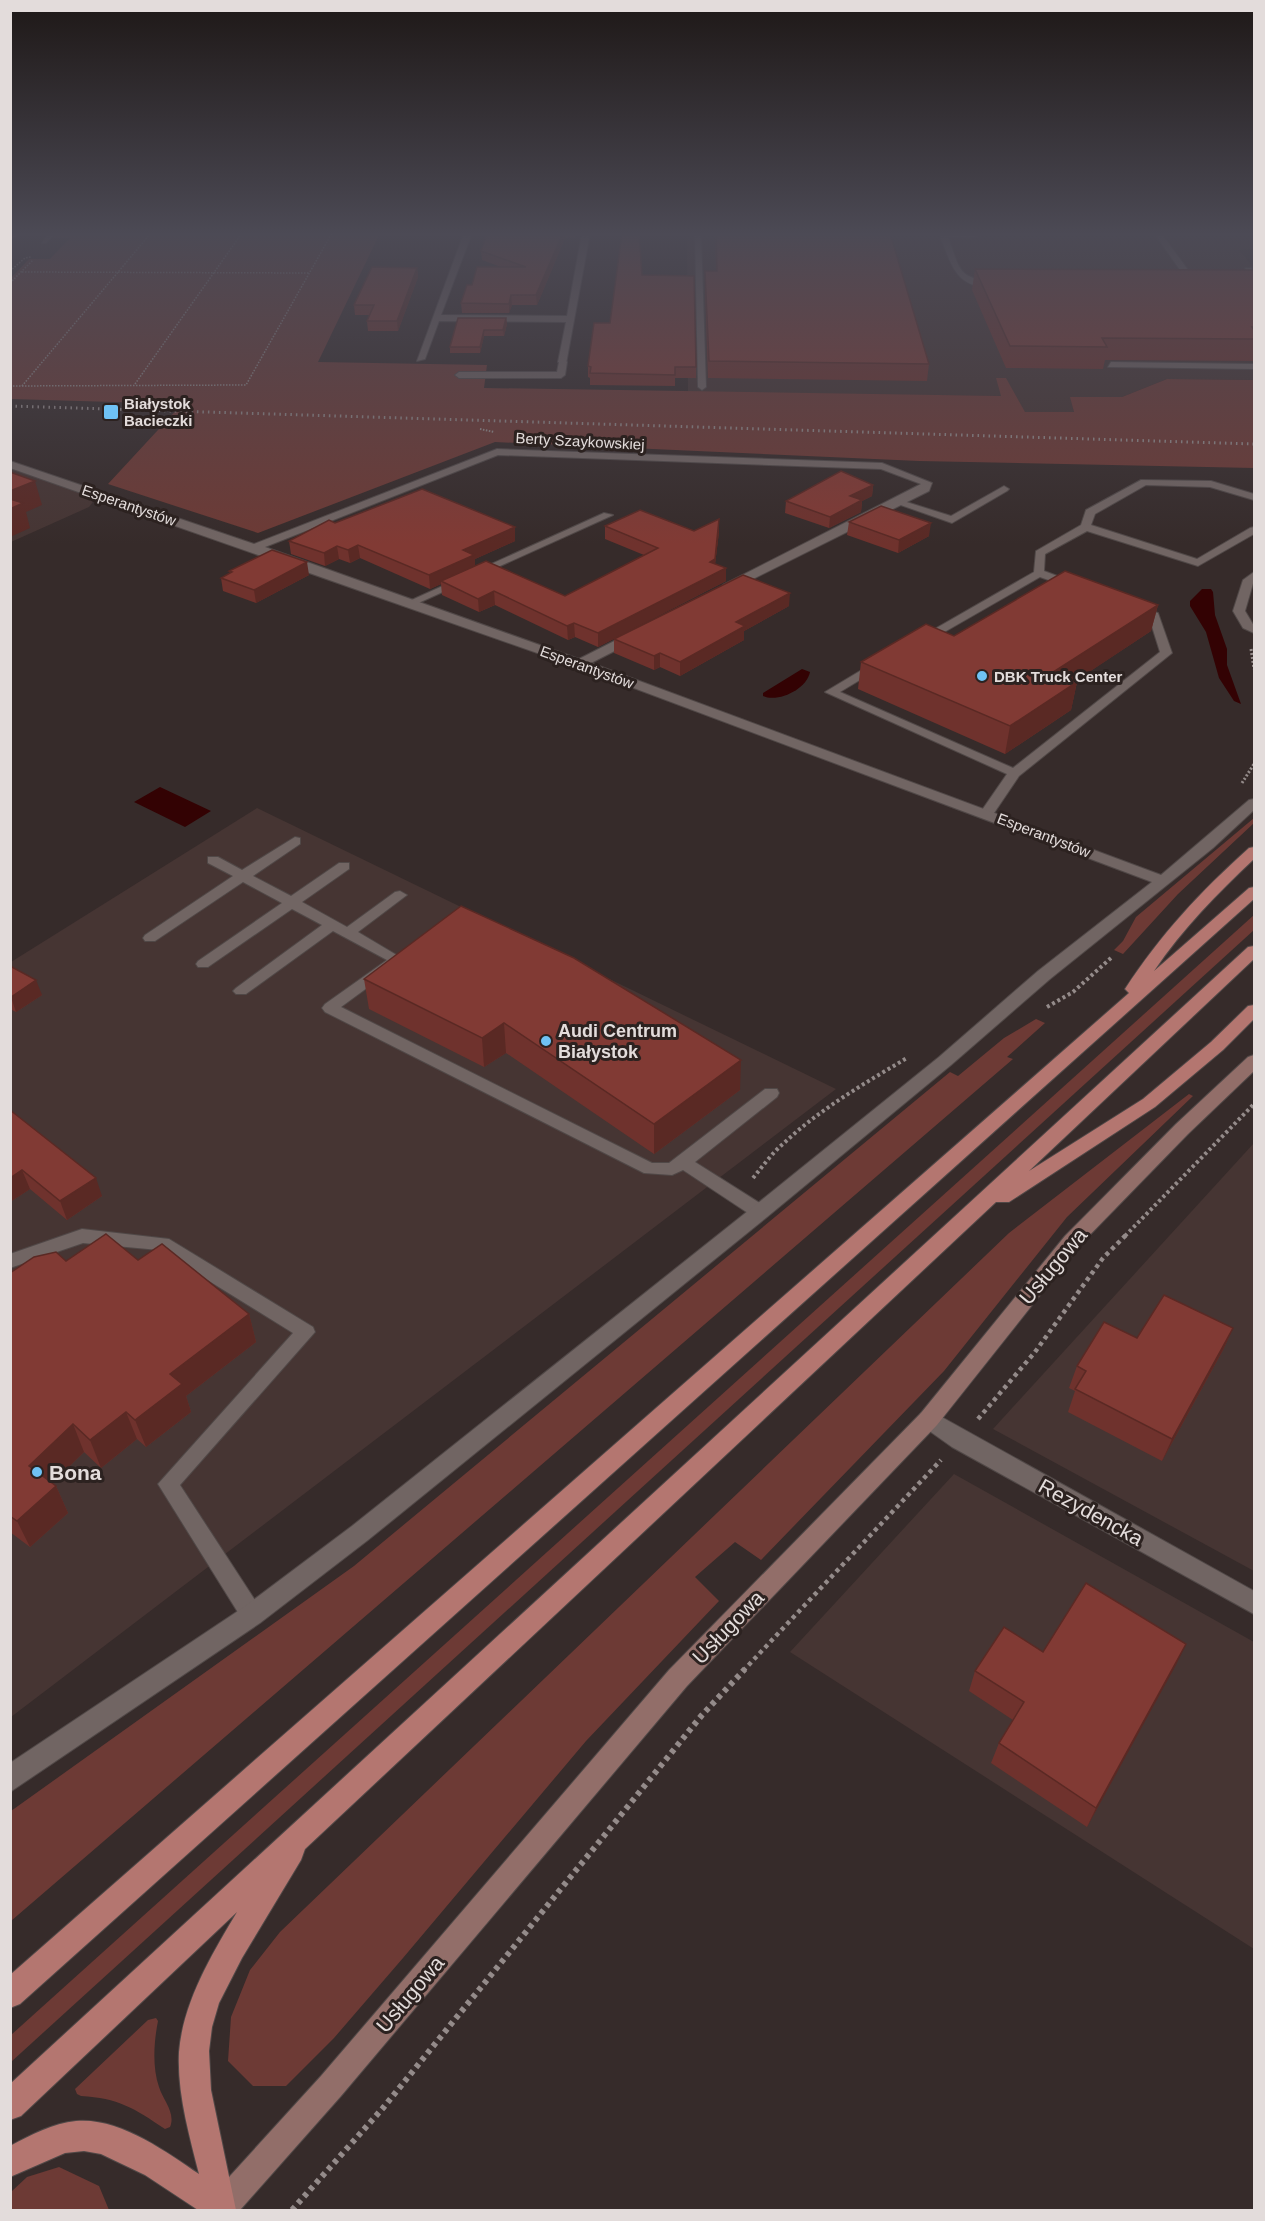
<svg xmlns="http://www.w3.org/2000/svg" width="1265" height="2221" font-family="Arial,sans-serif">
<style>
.built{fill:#463533}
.green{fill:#6d3a35}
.water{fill:#330203}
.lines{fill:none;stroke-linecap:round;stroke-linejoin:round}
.lane-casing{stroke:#504847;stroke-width:2}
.street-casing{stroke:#504847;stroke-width:2}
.secondary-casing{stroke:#504847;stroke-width:2}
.primary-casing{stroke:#504847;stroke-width:2}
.highway-casing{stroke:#504847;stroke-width:2}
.path-far5{stroke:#948b8a;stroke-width:1.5;stroke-dasharray:1.5 1.5;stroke-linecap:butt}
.path-far4{stroke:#948b8a;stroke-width:2;stroke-dasharray:1.5 1.5;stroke-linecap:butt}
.path-far3{stroke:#948b8a;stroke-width:3;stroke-dasharray:2 2;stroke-linecap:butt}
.path-far2{stroke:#948b8a;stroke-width:4;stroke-dasharray:3 3;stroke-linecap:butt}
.path-far1{stroke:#948b8a;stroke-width:4.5;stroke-dasharray:4 4;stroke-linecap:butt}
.path{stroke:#948b8a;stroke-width:6;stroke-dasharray:4.5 4.5;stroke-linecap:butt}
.lane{fill:#716563;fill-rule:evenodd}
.street{fill:#716563;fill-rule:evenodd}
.secondary{fill:#926e69;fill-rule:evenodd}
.primary{fill:#b47670;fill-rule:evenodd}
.highway{fill:#e08278;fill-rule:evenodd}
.rail{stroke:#938a89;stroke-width:3;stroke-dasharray:1.5 4;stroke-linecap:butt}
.wall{fill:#6f322d}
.shaded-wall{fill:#5a2924}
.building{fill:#813a34;stroke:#5a2924;stroke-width:1.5}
.poi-dot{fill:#6fc2f4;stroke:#2c2220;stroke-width:2}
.labels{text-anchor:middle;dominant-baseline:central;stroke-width:6;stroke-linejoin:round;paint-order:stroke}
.far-poi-label{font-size:15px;font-weight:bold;fill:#e3dcdb;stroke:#2c2220;text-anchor:start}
.far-street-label{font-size:15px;fill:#e3dcdb;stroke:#2c2220}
.poi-label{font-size:18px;font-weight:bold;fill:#e3dcdb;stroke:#2c2220;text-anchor:start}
.near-street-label{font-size:21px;fill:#e3dcdb;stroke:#2c2220}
.near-poi-label{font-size:21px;font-weight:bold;fill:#e3dcdb;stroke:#2c2220;text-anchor:start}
</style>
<rect width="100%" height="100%" fill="#362b2a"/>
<g class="built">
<path d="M687,233H1254V249L1239,250L1254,268V380L1167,379L1122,397H1071L1074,412H1025L1001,396L688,394Z"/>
<path d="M11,469L97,497L89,507L11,542Z"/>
<path d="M257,808L836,1089L11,1717V962Z"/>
<path d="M1254,1143V1571L993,1429Z"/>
<path d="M954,1474L1254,1642V1949L790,1652Z"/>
</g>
<g class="green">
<path d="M56,233H380L318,362L487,365L484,388L1001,396L996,378H1006L1025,412H1074L1070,397H1122L1167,379L1254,380V468L919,461L495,442L258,533L108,484L182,404L11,399V278L29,259H50L70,238H51Z"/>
<path d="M1254,818V823L1178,894L1123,954L1114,950L1123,941L1136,917Z"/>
<path d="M1254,915V930L11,2062V2035Z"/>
<path d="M1036,1019L1045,1023L1007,1057L1013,1059L11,1921V1811L354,1566L950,1072L958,1076L1004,1038Z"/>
<path d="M1189,1094L1193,1096L1067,1217L944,1371L761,1560L735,1542L695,1577L719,1601L586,1741L403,1958L334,2038L286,2086H253L228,2061L231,2017L250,1970L280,1932L1009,1233Z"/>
<path d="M156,2018L158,2021C154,2041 152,2067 159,2087C163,2100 176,2113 170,2127L165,2129C134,2108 118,2098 81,2096L77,2094L75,2089L148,2020Z"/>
<path d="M59,2167L99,2186L109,2210H11V2192L27,2177Z"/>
</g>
<g class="water">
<path d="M1202,589H1211L1213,592L1215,615L1227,649V665L1241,704L1234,701L1219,678L1206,632L1190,606V601Z"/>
<path d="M802,669L810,672C807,689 778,703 763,696V693Z"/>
<path d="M160,787L211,811L185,827L134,802Z"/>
</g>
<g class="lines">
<defs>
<g id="lane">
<path d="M49,233H56L46,243H42Z"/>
<path d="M695,233H701L706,387L702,390L698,387Z"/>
<path d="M943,233H989L971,238L948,237C961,271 956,277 996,283V287C956,290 952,266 940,236Z"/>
<path d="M1154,233H1161L1188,270L1187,278L1165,284V280L1180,275V270Z"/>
<path d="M1245,268H1251L1254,273V279Z"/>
<path d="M563,359L567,362L565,375L561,378H459L455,375L459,372H557L559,362Z"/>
<path d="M1111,362L1254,364V369L1108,367Z"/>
<path d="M1141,480L1211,481L1254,494V500L1210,487L1146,485L1095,514L1091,525L1197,559L1250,528L1254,527V534L1198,566L1087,531L1045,554L1044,571L1076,583V587H1068L1040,577L927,642H919V638L1034,572L1036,551L1081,525L1086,510Z"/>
<path d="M1004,486L1009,489L1007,491L952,523L892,502L897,499L951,516Z"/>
<path d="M604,513L613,515L414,605L405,603Z"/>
<path d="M1254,572V580L1245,611L1254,626V633L1243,628L1233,611L1243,580Z"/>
<path d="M1132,606L1158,613L1172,653L1019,776L992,816L987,817L980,813L1007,774L825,692L875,662H883V666L840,692L1013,768L1160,652L1149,617L1132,610Z"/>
<path d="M295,837L300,838V844L253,876L291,896L339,863H349V869L302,902L347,927L395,892L400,891L407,895L358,932L405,960L341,1007L652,1163H669L765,1089H777L779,1093L777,1097L695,1162L766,1207L769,1212L766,1217H754L683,1170L672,1175L644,1173L325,1012L322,1008L325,1004L387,960L333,931L246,994H236L233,991L236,988L322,925L292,909L208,967H198L196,964L198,961L282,903L243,882L155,941H145L143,938L145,935L233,876L208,863V857H218L242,870Z"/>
<path d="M82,1229L169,1239L313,1327L315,1332L180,1485L260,1608L263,1615L260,1622L252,1625L244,1622L158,1484L293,1333L159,1250L83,1243L10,1268V1254Z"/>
</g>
<g id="street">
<path d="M464,233H472L441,315L567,316L582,233H590L566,364L558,362L566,322L439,321L425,359L417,361Z"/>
<path d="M497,449L882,463L932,483L929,491L727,592L721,588L723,585L921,484L881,469L498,455L265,547L579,659L632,632H640V638L591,663L1161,875L1249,800L1254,799V810L1213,848L1050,979L951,1065L767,1217L368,1540L260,1623L10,1792V1763L244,1607L352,1526L753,1207L939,1057L1038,971L1152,882L583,669L10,468V461L254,544Z"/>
<path d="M929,1410L1254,1591V1614L952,1447L921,1425L918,1419L921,1413Z"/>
</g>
<path id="secondary" d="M1254,1055V1071L1188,1134L1079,1246L937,1425L687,1686L341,2096L240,2210H205L209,2199L321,2076L669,1670L921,1413L1065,1236L1176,1124L1248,1057Z"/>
<g id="primary">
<path d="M1254,847V859C1217,894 1183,928 1154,971L1249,888L1254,887V899L20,2004L10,2008V1975L1129,993L1125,989C1161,934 1200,892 1249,848Z"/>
<path d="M1254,946V959L1029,1171L1143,1099L1211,1042L1248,1006L1254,1005V1019L1223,1050L1155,1107L1009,1202H996L305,1849L301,1860L242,1958L219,2003L212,2027L209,2051L211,2090L236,2210H198L145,2175L101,2154L84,2151L65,2153L10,2177V2146C31,2135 53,2123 76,2121C119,2117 165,2151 199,2174C189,2134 177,2093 179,2052C183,2002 212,1954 237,1912L21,2116L10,2120V2084L1248,947Z"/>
</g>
<path id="highway" d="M12,233H21L10,240Z"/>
</defs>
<use href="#lane" class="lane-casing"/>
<use href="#street" class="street-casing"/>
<use href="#secondary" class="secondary-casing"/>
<use href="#primary" class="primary-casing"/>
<use href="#highway" class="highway-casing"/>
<g class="path-far5">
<path d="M10,271L25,258L31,257"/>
<path d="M22,272L309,273"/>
<path d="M10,283L33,260"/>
<path d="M135,384L242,233"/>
<path d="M10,386L246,385L332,233"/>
<path d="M22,386L151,233"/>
</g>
<path class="path-far4" d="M480,429L494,432"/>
<g class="path-far3">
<path d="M1251,649L1254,669"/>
<path d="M1242,783L1254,764"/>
</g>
<g class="path-far2">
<path d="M1047,1007L1073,992L1112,957"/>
<path d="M753,1178C763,1166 772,1153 784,1143C820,1109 865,1083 907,1058"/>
<path d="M1125,1236L1254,1104"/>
</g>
<g class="path-far1">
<path d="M978,1419L1035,1352L1103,1258L1127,1234"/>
<path d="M743,1671L941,1460"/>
</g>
<path class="path" d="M292,2210L383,2108L702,1715L745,1669"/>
<use href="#lane" class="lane"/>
<use href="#street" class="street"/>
<use href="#secondary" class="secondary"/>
<use href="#primary" class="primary"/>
<use href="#highway" class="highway"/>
<path class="rail" d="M10,406L1254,444"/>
</g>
<g class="wall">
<path d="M487,233H575V238H565L537,305H512L509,313H462L461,303L472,285L501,267L482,260L481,251Z"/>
<path d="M715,233H890L929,364L927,381L708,378L705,286V271H716Z"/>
<path d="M417,268L418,277L398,331H368L367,321L370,315H355L354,305Z"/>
<path d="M975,269L1254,270V361L1105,360L1103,369L1006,368L972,290Z"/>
<path d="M642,275L696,367V378H675V386L590,385V378L588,377V366L610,323Z"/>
<path d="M506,318L507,324L504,336H484L480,353H450V347Z"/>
<path d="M873,485L872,496L862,501L861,512L829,528L785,513L786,501Z"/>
<path d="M849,522L929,536L898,553L847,535Z"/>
<path d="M335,523L515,527V541L475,559V566L565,596L644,555L605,539V526L719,532L715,564L726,568V581L598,647L575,637L568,640L495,605L479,612L442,595L441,584L430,589L360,558L350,563L339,559L325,566L291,554L289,541Z"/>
<path d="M229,571L309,575L256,603L223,591L221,578L230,573Z"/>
<path d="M1158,605L1151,631L1075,681L1077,682L1071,710L1005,754L858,689L861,662L954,636Z"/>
<path d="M789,606L744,631V640L680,676L660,667L654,670L614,653V639Z"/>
<path d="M10,966L42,995L16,1012L10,1009Z"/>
<path d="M364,979L740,1090L654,1154L506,1053L484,1067L369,1009Z"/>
<path d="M10,1110L102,1196L67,1220L30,1189L10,1202Z"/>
<path d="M138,1260L249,1314L256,1342L186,1396L191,1412L146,1447L137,1439L101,1468L84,1452L52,1483L56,1486L68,1513L30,1547L10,1532V1273L66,1261Z"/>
<path d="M1233,1328L1223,1350L1162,1461L1068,1412L1075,1391L1069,1388L1077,1366L1137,1338Z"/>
<path d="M1186,1644L1087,1827L991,1763L999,1743L1013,1720L969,1691L975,1671L1043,1652Z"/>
</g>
<g class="shaded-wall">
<path d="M378,233H390L378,236Z"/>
<path d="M563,233H564L565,238L537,305L536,295Z"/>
<path d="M417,268L418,277L398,331L397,321Z"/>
<path d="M511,295L512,305L509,313V304Z"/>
<path d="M506,318L507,324L504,336L503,330Z"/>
<path d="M484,330V336L480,353V347Z"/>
<path d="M35,481L42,505L26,512L30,528L10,537V491Z"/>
<path d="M873,485L872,496L862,501L861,512L829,528L830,517L850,496Z"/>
<path d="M719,519V532L714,573L710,562Z"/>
<path d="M931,523L929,536L898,553L899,540Z"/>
<path d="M515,527V541L475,559V569L441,581V584L430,589L429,575L463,550Z"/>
<path d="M358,545L360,558L350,563L348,550Z"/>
<path d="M337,546L339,559L325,566L324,553Z"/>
<path d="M307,562L309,575L256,603L254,590Z"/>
<path d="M726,568V581L598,647V633Z"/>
<path d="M494,591L495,605L479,612L478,599Z"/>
<path d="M790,593L789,606L744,631V640L680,676V662L736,622Z"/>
<path d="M1158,605L1151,631L1047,700L1053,672Z"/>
<path d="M574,623L575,637L568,640L567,626Z"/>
<path d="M660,653V667L654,670V656Z"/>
<path d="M1077,682L1071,710L1005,754L1010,726Z"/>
<path d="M36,980L42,995L16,1012L11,997Z"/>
<path d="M504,1023L506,1053L484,1067L482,1038Z"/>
<path d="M741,1060L740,1090L654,1154V1124Z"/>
<path d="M22,1170L30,1189L10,1202V1178Z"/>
<path d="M96,1178L102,1196L67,1220L60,1201Z"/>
<path d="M249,1314L256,1342L186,1396L191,1412L146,1447L135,1420L170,1374Z"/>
<path d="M1233,1328L1223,1350L1162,1461L1172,1439Z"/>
<path d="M126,1412L137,1439L101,1468L90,1440Z"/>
<path d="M73,1424L84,1452L42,1493L29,1466Z"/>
<path d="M56,1486L68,1513L30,1547L17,1521Z"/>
<path d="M1186,1644L1176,1665L1087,1827L1096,1808Z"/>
</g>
<g class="building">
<path d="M487,233H563L536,295H511L509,304L461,303L467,285H472L477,267H526L481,251Z"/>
<path d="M622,233H639L642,275L694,276L696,367H675V375L590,373L591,367L588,366L594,323H610Z"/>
<path d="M716,233H890L929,364L709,361L705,271H717Z"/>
<path d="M372,267L417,268L397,321H367L374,305H354Z"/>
<path d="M975,269L1254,270V327H1252L1254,330V339L1102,338L1107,347L1010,346Z"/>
<path d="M458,318H506L503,330H484L480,347H450Z"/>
<path d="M841,471L873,485L850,496L862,500L830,517L786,501Z"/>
<path d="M10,472L35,481L10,491Z"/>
<path d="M422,489L515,527L463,550L474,555L429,575L358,545L348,550L337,546L324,553L289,541L329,520L335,523Z"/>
<path d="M10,499L23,503L10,509Z"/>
<path d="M881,506L931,523L899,540L849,522Z"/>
<path d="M640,510L694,531L719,519L715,559L710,562L726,568L598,633L574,623L567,626L494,591L478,599L441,581L486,561L565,596L658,548L605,526Z"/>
<path d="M272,550L307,562L254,590L221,578L232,572L229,571Z"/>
<path d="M1065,571L1158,605L1053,672L1077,682L1010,726L861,662L926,624L954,636Z"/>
<path d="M743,575L790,593L736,622L745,626L680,662L660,653L654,656L614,639Z"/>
<path d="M461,906L574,958L741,1060L654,1124L504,1023L482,1038L364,979Z"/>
<path d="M10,966L36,980L11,997H10Z"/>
<path d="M10,1110L96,1178L60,1201L22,1170L10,1178Z"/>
<path d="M106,1234L138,1260L162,1244L249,1314L170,1374L182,1384L135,1420L126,1412L90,1440L73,1424L29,1466L56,1486L17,1521L10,1516V1273L34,1257L56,1252L66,1261Z"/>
<path d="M1164,1295L1233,1328L1172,1439L1075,1389L1086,1371L1077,1366L1104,1322L1137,1338Z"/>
<path d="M1086,1583L1186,1644L1096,1808L999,1743L1024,1702L975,1671L1004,1627L1043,1652Z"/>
</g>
<linearGradient id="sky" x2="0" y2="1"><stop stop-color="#1e1817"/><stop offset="0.43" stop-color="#4c4a55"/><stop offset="1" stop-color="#4c4a55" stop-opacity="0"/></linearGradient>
<rect width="1265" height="544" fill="url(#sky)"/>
<g class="poi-dot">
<rect x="103" y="404" width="16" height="16" rx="3"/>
<circle cx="982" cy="676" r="6"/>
<circle cx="546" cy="1041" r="6"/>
<circle cx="37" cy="1472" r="6"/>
</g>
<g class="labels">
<g class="far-poi-label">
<text x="124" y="403">Białystok<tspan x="124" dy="17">Bacieczki</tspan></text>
<text x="994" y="676">DBK Truck Center</text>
</g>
<g class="far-street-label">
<text transform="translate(580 441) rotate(3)">Berty Szaykowskiej</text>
<text transform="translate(129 505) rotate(19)">Esperantystów</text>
<text transform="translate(587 667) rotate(20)">Esperantystów</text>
<text transform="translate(1044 835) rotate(21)">Esperantystów</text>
</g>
<g class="poi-label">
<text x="558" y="1031">Audi Centrum<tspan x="558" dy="21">Białystok</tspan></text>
</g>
<g class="near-street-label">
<text transform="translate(1053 1266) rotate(-50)">Usługowa</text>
<text transform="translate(1091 1512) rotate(29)">Rezydencka</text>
<text transform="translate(728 1627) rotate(-46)">Usługowa</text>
<text transform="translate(410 1994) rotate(-50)">Usługowa</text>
</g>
<g class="near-poi-label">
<text x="49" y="1472">Bona</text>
</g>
</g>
<rect width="1265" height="2221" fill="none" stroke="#e3dcdb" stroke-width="24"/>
</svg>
